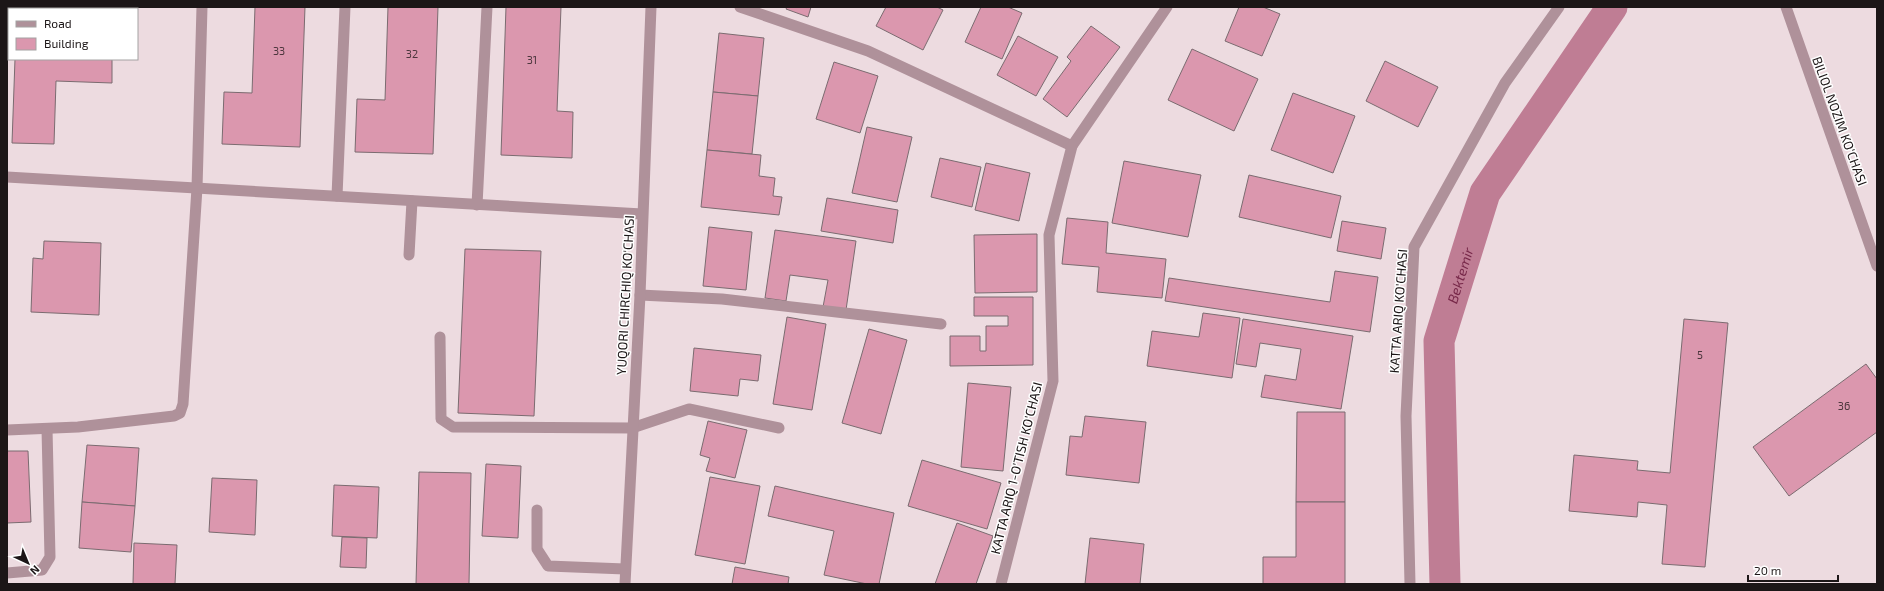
<svg xmlns="http://www.w3.org/2000/svg" width="1884" height="591" font-family="'Exo 2',sans-serif">
<style>
.lines{fill:none;stroke-linecap:round;stroke-linejoin:round}
.canal{stroke:#bf7d94;stroke-width:31}
.building{fill:#db97ae;stroke:#7b6b70}
.service{stroke:#af919a;stroke-width:11}
.minor{stroke:#af919a;stroke-width:11}
.tertiary{stroke:#af919a;stroke-width:11}
.labels{text-anchor:middle;dominant-baseline:central;stroke-width:3;stroke-linejoin:round;paint-order:stroke}
.number-label{font-size:11px;fill:#4c363d}
.street-label{font-size:13px;fill:#1c1617;stroke:#fff}
.water-label{font-size:14px;font-style:italic;fill:#772849;stroke:#fff}
</style>
<rect width="100%" height="100%" fill="#eddbe0"/>
<g class="lines">
<path class="canal" id="s1" d="M1445,584L1439,341L1485,193L1612,7"/>
</g>
<g class="building">
<rect x="16" y="7" width="98" height="2"/>
<path d="M255,7H305L300,147L222,144L224,92L252,93Z"/>
<path d="M388,7H438L433,154L355,152L357,99L385,100Z"/>
<path d="M506,7H561L557,111L573,112L572,158L501,155Z"/>
<path d="M787,7H811L808,17L786,9Z"/>
<path d="M886,7H937L943,10L923,50L876,26Z"/>
<path d="M981,7H1008L1022,13L1002,59L965,42Z"/>
<path d="M1239,7H1263L1280,14L1262,56L1225,41Z"/>
<path d="M1091,26L1120,47L1067,117L1043,99L1071,61L1067,57Z"/>
<path d="M719,33L764,38L758,96L713,92Z"/>
<path d="M1018,36L1058,57L1036,96L997,75Z"/>
<path d="M1192,49L1258,79L1234,131L1168,100Z"/>
<path d="M15,59H112V83L56,81L54,144L12,143Z"/>
<path d="M1385,61L1438,87L1418,127L1366,101Z"/>
<path d="M834,62L878,76L860,133L816,119Z"/>
<path d="M713,92L758,96L752,154L707,150Z"/>
<path d="M1293,93L1355,116L1333,173L1271,150Z"/>
<path d="M867,127L912,137L897,202L852,193Z"/>
<path d="M707,150L761,155L759,176L775,178L773,196L782,197L779,215L701,207Z"/>
<path d="M940,158L981,167L972,207L931,197Z"/>
<path d="M1124,161L1201,175L1188,237L1112,223Z"/>
<path d="M986,163L1030,173L1019,221L975,210Z"/>
<path d="M1249,175L1341,196L1331,238L1239,217Z"/>
<path d="M827,198L898,210L893,243L821,231Z"/>
<path d="M1067,218L1108,222L1106,253L1166,259L1162,298L1097,292L1099,267L1062,264Z"/>
<path d="M1342,221L1386,228L1381,259L1337,251Z"/>
<path d="M709,227L752,232L746,290L703,286Z"/>
<path d="M775,230L856,241L846,310L823,307L828,280L790,275L786,301L765,298Z"/>
<path d="M1037,234V292L975,293L974,235Z"/>
<path d="M44,241L101,243L99,315L31,312L33,258L43,259Z"/>
<path d="M465,249L541,251L534,416L458,413Z"/>
<path d="M1335,271L1378,277L1370,332L1165,301L1169,278L1330,302Z"/>
<path d="M974,297H1033V365L950,366V336H980V351H986V326H1008V316H974Z"/>
<path d="M1203,313L1240,318L1232,378L1147,366L1152,331L1199,337Z"/>
<path d="M787,317L826,324L812,410L773,404Z"/>
<path d="M1243,319L1353,336L1341,409L1261,397L1265,375L1296,380L1301,349L1260,343L1256,367L1236,364Z"/>
<path d="M1684,319L1728,323L1705,567L1662,564L1667,505L1638,502L1637,517L1569,511L1574,455L1638,461L1637,470L1670,473Z"/>
<path d="M869,329L907,340L881,434L842,423Z"/>
<path d="M694,348L761,355L758,381L740,379L738,396L690,391Z"/>
<path d="M1866,364L1877,379V432L1789,496L1753,447Z"/>
<path d="M968,383L1011,387L1003,471L961,467Z"/>
<path d="M1297,412H1345V502H1296Z"/>
<path d="M1085,416L1146,422L1139,483L1066,475L1070,436L1082,437Z"/>
<path d="M708,421L747,430L735,478L706,471L710,458L700,455Z"/>
<path d="M87,445L139,448L135,506L82,502Z"/>
<path d="M7,451H28L31,522L7,523Z"/>
<path d="M922,460L1001,483L987,529L908,506Z"/>
<path d="M486,464L521,466L518,538L482,536Z"/>
<path d="M419,472L471,473L469,584H416Z"/>
<path d="M710,477L760,486L745,564L695,555Z"/>
<path d="M212,478L257,480L255,535L209,532Z"/>
<path d="M334,485L379,487L377,538L332,536Z"/>
<path d="M775,486L894,513L879,584H867L824,575L834,531L768,516Z"/>
<path d="M82,502L135,506L131,552L79,548Z"/>
<path d="M1296,502H1345V584H1263V557H1296Z"/>
<path d="M957,523L993,536L976,584H935Z"/>
<path d="M342,537L367,538L366,568L340,567Z"/>
<path d="M1090,538L1144,544L1140,584H1085Z"/>
<path d="M134,543L177,545L175,584H133Z"/>
<path d="M735,567L789,577L788,584H732Z"/>
</g>
<g class="lines">
<g class="service">
<path d="M337,196L345,7"/>
<path d="M477,205L487,7"/>
<path d="M409,255L412,201"/>
<path d="M640,295L722,299L941,324"/>
<path d="M440,337L441,419L453,427L632,428L689,409L779,428"/>
<path d="M7,430L78,427L174,416L180,413L183,404L197,188L202,7"/>
<path d="M537,510V549L548,566L625,569"/>
<path d="M7,573L42,570L50,557L47,429"/>
</g>
<g class="minor">
<path d="M740,7L868,51L1072,146"/>
<path d="M1786,7L1877,266"/>
<path d="M7,177L642,214"/>
<path d="M1001,584L1053,381L1049,235L1072,146L1167,7"/>
<path d="M1410,584L1406,416L1414,247L1505,83L1559,7"/>
</g>
<path class="tertiary" d="M625,584L640,295L651,7"/>
</g>
<g class="labels">
<g class="number-label">
<text x="279" y="50">33</text>
<text x="412" y="53">32</text>
<text x="532" y="59">31</text>
<text x="1700" y="354">5</text>
<text x="1844" y="405">36</text>
</g>
<g class="street-label">
<text transform="translate(1840 121) rotate(70)">BILIOL NOZIM KO'CHASI</text>
<text transform="translate(625 295) rotate(-87)">YUQORI CHIRCHIQ KO'CHASI</text>
<text transform="translate(1398 311) rotate(-86)">KATTA ARIQ KO'CHASI</text>
<text transform="translate(1016 468) rotate(-76)">KATTA ARIQ 1-O'TISH KO'CHASI</text>
</g>
<g class="water-label">
<text stroke="none"><textPath href="#s1" startOffset="312">Bektemir</textPath></text>
</g>
</g>
<rect width="1884" height="591" fill="none" stroke="#1c1617" stroke-width="16"/>
<rect x="8" y="8" width="130" height="52" fill="#ffffff" stroke="#a4a2a2"/>
<rect x="16" y="21" width="20" height="6" fill="#af919a" stroke="#a4a2a2"/>
<text x="44" y="28" font-size="12" fill="#1c1617">Road</text>
<rect x="16" y="38" width="20" height="12" fill="#db97ae" stroke="#a4a2a2"/>
<text x="44" y="48" font-size="12" fill="#1c1617">Building</text>
<g transform="translate(28 563) rotate(136)" stroke="#ffffff" stroke-width="3" paint-order="stroke">
<path d="M0-3L7 15L0 10L-7 15Z" fill="#1c1617"/>
<text y="-6" font-size="11" font-weight="bold" text-anchor="middle" fill="#1c1617">N</text>
</g>
<path d="M1748 575v6h90v-6" fill="none" stroke="#1c1617" stroke-width="2"/>
<text x="1754" y="575" font-size="12" fill="#1c1617" stroke="#ffffff" stroke-width="3" paint-order="stroke">20 m</text>
</svg>
